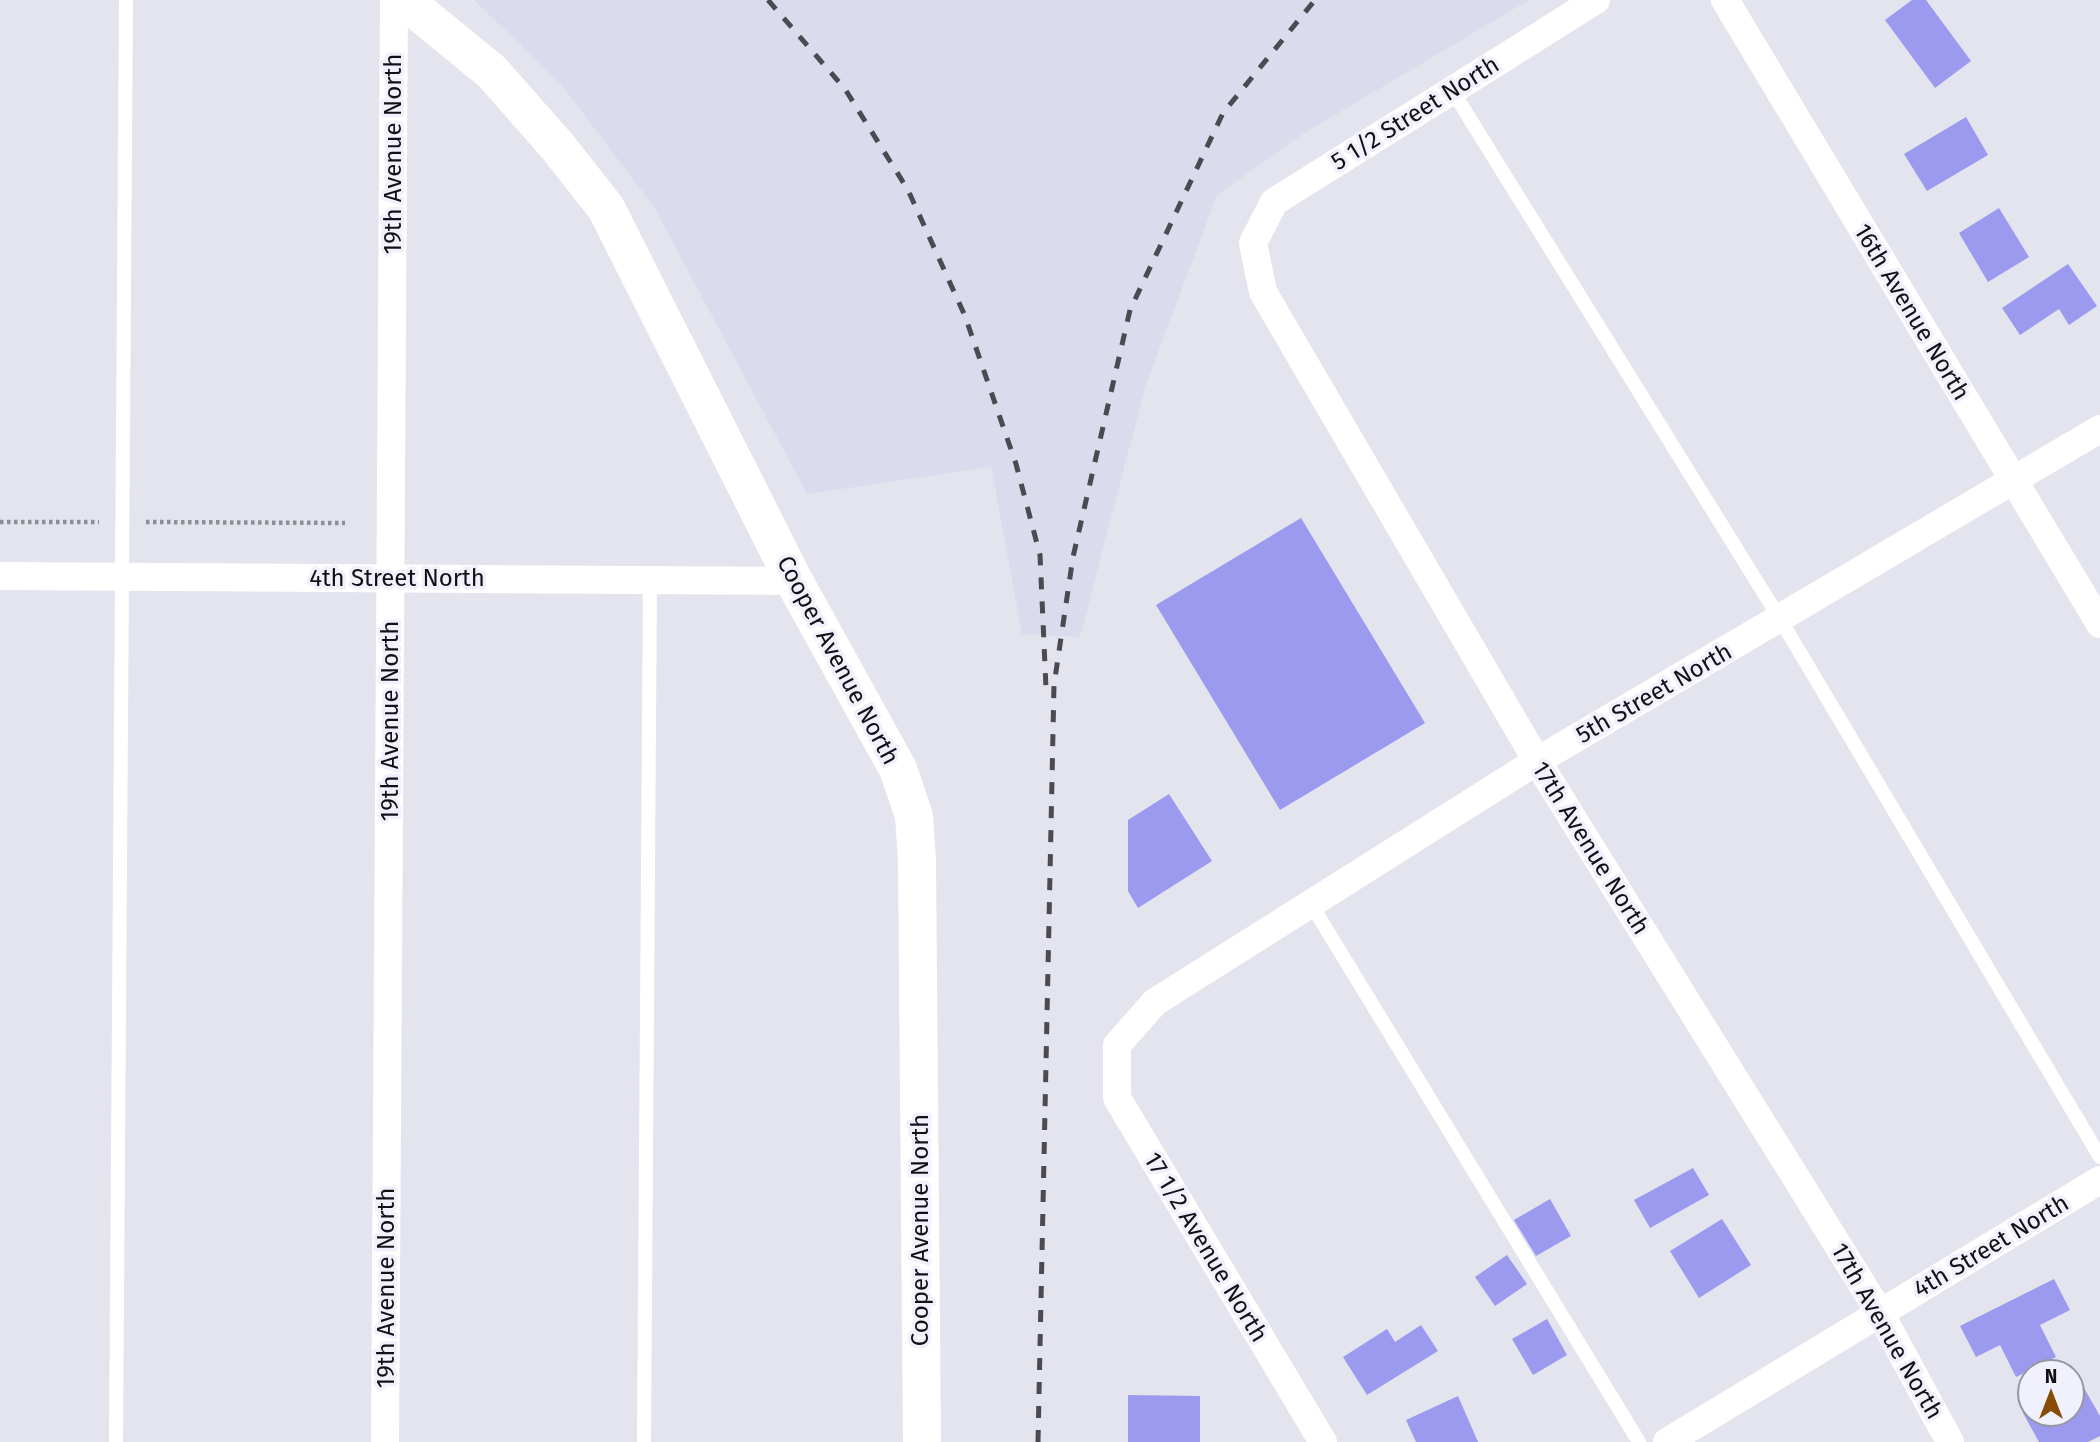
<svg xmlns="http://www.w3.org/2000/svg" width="2100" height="1442" font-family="'Fira Sans',sans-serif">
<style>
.built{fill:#dadbed}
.building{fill:#9b9aef}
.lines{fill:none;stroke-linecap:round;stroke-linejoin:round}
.path{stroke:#8e8f96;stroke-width:4.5;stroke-dasharray:3.5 3.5;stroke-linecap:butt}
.lane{stroke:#fff;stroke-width:14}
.street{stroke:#fff;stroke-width:28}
.secondary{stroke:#fff;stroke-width:38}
.rail{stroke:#4a4a50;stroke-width:5;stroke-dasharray:12 12;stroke-linecap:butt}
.labels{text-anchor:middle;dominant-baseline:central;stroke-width:7;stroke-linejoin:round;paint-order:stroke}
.street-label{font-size:24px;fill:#111115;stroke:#f0f1fc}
</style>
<rect width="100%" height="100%" fill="#e3e4ee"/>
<path class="built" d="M474,0H1529L1301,135L1217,195L1146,384L1080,637L1022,634L991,467L807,494L654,207L561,84Z"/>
<g class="building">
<path d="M1912,0H1926L1971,61L1935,88L1885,20Z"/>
<path d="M1966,117L1988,155L1927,191L1904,154Z"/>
<path d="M1999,208L2029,257L1988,282L1959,233Z"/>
<path d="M2068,264L2097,306L2069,325L2059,309L2020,335L2002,308Z"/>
<path d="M1301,518L1425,723L1280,810L1156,605Z"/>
<path d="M1169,794L1212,861L1138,908L1128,891V820Z"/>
<path d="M1693,1168L1709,1195L1650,1228L1634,1200Z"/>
<path d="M1550,1199L1571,1236L1536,1256L1514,1220Z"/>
<path d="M1722,1219L1751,1265L1699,1298L1670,1251Z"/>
<path d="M1507,1255L1527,1284L1495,1306L1475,1277Z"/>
<path d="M2054,1279L2070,1310L2040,1325L2056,1357L2016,1377L2000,1345L1976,1357L1960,1326Z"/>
<path d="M1547,1319L1567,1355L1533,1375L1512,1339Z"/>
<path d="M1421,1325L1438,1351L1367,1395L1343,1357L1387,1329L1395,1342Z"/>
<path d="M2080,1381L2100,1416V1436L2088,1442H2039L2023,1413L2030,1409V1414H2072V1385Z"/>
<path d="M1128,1395L1200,1396V1442H1128Z"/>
<path d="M1458,1396L1478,1442H1416L1406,1420Z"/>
</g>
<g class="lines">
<g class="path">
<path d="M0,522H99"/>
<path d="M146,522L345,523"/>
</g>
<g class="lane">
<path d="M1452,90L1780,619L2100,1157"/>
<path d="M1311,904L1639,1442"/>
<path d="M116,1442L126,0"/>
<path d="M644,1442L650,580"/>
</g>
<g class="street">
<path d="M1596,0L1274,202L1253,243L1263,292L1537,761L1880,1313L1950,1442"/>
<path d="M1725,0L2100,624"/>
<path d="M0,576L794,581"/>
<path d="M385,1442L394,0"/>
<path d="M1323,1442L1117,1098V1045L1155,1002L1537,761L2100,429"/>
<path d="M1667,1442L2100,1180"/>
</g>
<path class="secondary" d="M404,0L492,72L558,147L606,208L794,581L898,769L914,816L917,861L922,1442"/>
<g class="rail">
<path d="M768,0L845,89L908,190L965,316L1016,464L1040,555L1046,688"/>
<path d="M1038,1442L1054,685L1073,557L1130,310L1223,113L1315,0"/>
</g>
</g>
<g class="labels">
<g class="street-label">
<text transform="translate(1415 113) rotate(-32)">5 1/2 Street North</text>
<text transform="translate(393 154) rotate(-90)">19th Avenue North</text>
<text transform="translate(1912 312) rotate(59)">16th Avenue North</text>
<text x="397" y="578">4th Street North</text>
<text transform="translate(838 660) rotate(62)">Cooper Avenue North</text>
<text transform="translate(1654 693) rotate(-30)">5th Street North</text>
<text transform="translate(390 721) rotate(-90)">19th Avenue North</text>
<text transform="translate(1591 848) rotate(58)">17th Avenue North</text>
<text transform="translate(920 1230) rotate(-90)">Cooper Avenue North</text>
<text transform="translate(1991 1246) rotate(-31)">4th Street North</text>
<text transform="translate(1206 1247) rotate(59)">17 1/2 Avenue North</text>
<text transform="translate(386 1288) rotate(-90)">19th Avenue North</text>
<text transform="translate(1887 1331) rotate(60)">17th Avenue North</text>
</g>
</g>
<g transform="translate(2051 1393)"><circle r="33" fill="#f0f1fc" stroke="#9797a0" stroke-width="2"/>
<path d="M0-5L12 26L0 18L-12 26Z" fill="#864c04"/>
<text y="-10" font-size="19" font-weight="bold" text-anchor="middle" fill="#111115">N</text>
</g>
</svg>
